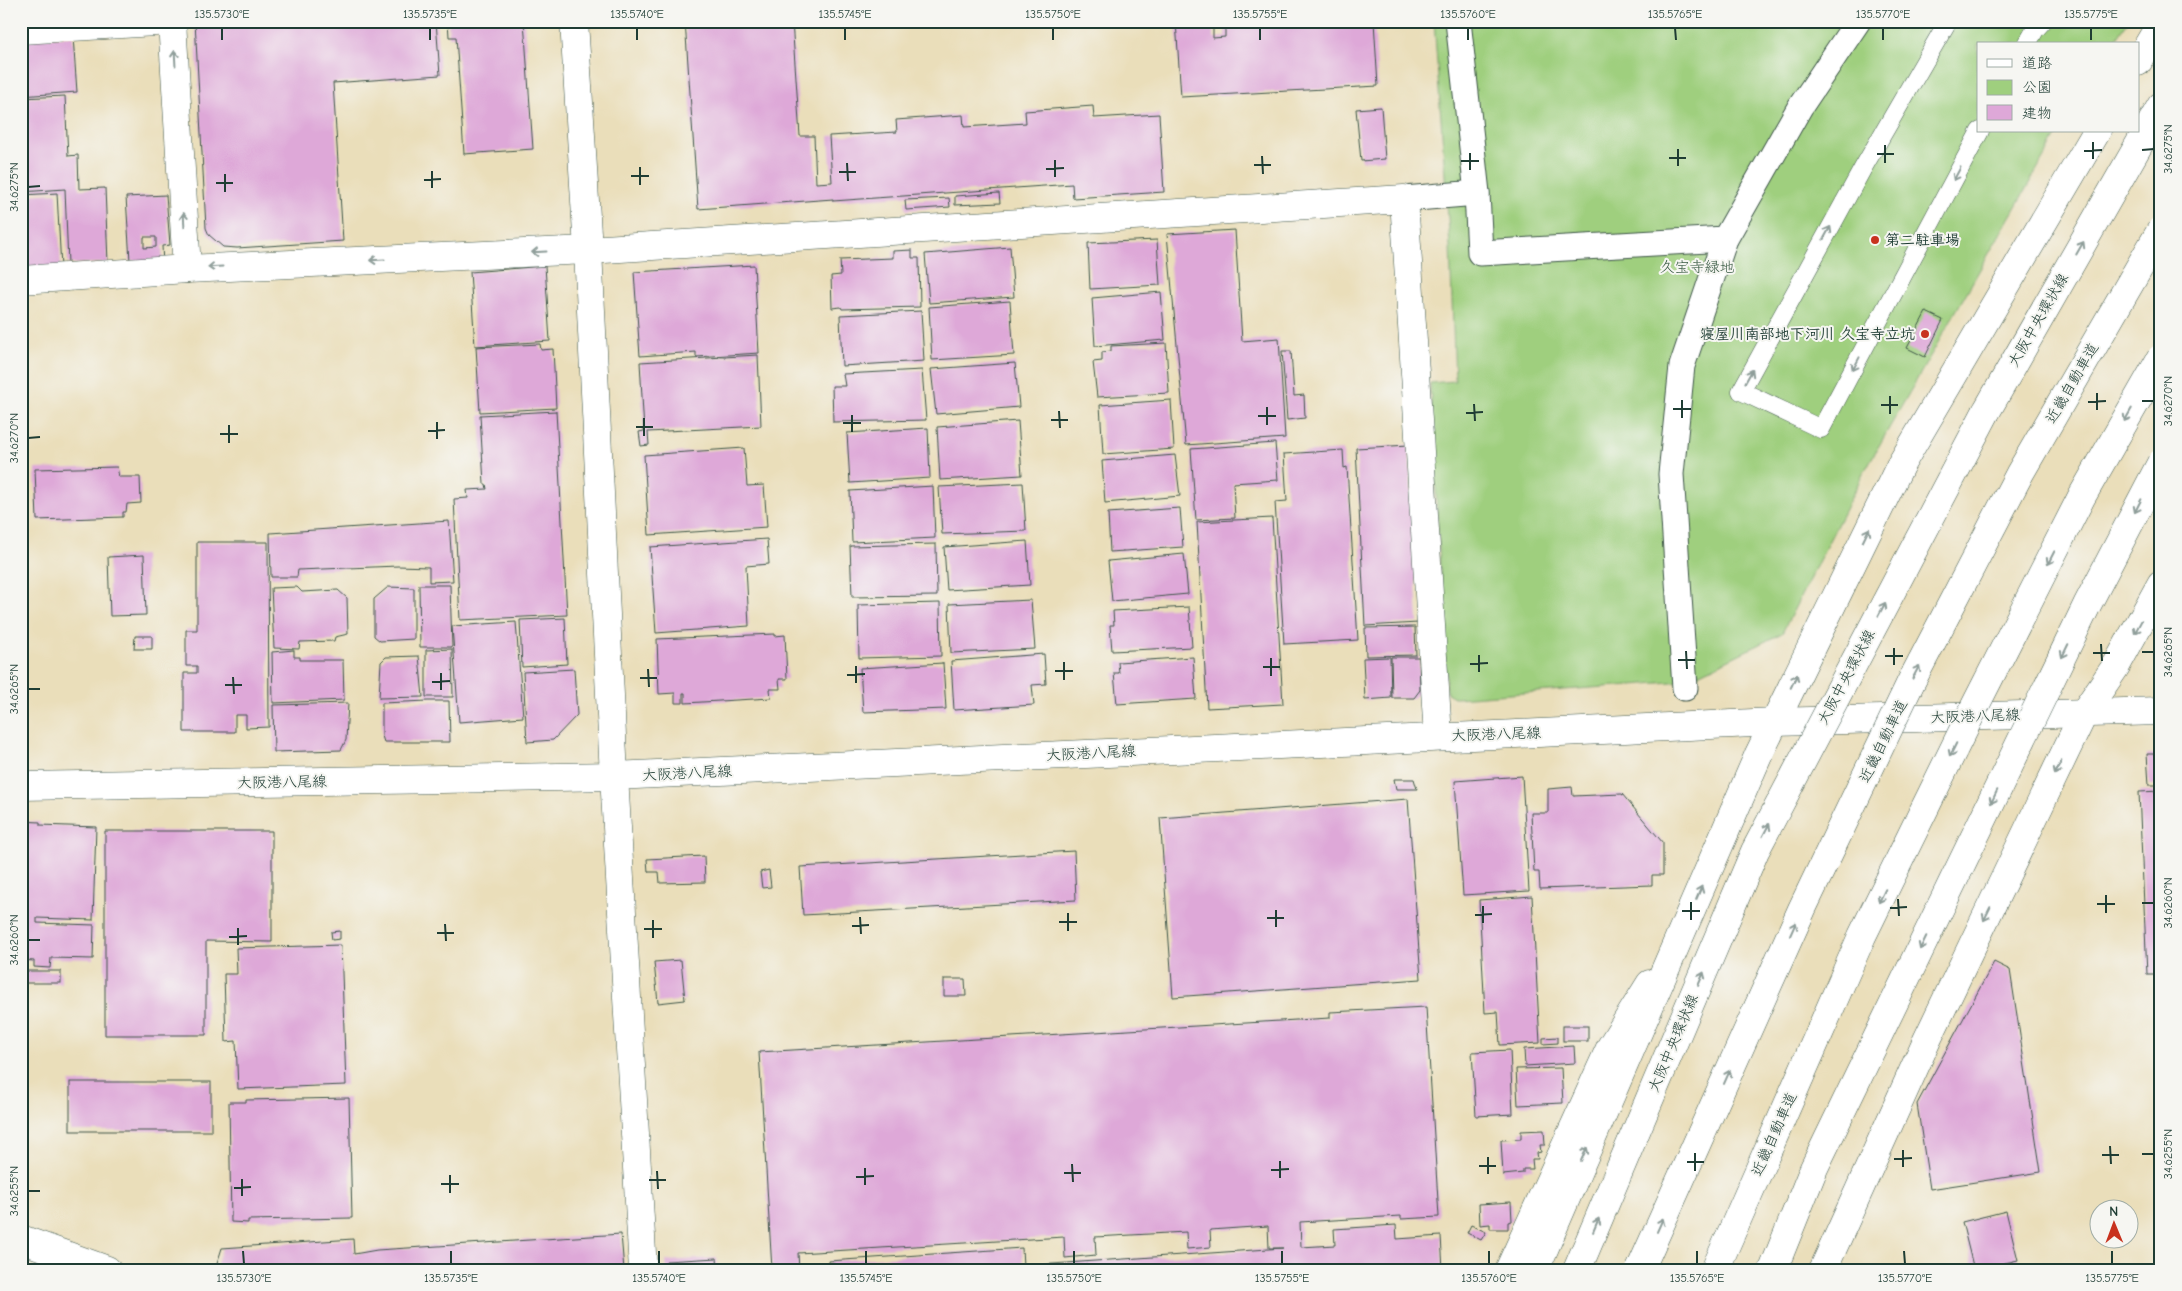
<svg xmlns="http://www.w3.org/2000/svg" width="2182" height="1291" font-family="'Comic Neue','Klee One',sans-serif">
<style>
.green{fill:#9fcf7e;stroke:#5f8659}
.building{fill:#dea8d8;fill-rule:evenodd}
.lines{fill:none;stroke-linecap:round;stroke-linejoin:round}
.service-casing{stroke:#3d5548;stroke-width:19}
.pedestrian-casing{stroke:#3d5548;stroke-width:27}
.minor-casing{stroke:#3d5548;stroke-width:29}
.tertiary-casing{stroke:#3d5548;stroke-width:29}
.primary-casing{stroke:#3d5548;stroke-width:29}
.service{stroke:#fff;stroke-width:18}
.pedestrian{stroke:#fff;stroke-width:25}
.minor{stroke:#fff;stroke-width:28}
.tertiary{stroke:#fff;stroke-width:28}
.primary{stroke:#fff;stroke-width:28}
.rail-casing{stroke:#1f3d34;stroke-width:5.5}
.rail{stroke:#f6f6f2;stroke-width:4;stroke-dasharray:11;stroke-linecap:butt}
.primary-bridge-casing{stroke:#3d5548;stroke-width:29;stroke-linecap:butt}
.motorway-bridge-casing{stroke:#3d5548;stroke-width:29;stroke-linecap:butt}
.primary-bridge{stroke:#fff;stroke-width:28}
.motorway-bridge{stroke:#fff;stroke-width:28}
.oneway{stroke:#8f9e9a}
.ticks{fill:none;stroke:#1f3d34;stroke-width:2}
.poi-dot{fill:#c8321e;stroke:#f6f6f2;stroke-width:2}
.labels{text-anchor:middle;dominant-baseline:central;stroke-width:4;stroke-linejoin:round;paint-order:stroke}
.poi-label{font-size:15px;font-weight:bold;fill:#1f3d34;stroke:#f6f6f2;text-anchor:start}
.park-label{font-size:15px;fill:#395a43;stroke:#f6f6f2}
.street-label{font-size:15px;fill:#1f3d34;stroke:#f6f6f2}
.neatline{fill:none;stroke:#1f3d34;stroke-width:2}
.ticks-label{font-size:12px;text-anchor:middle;fill:#1f3d34}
</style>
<rect width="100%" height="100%" fill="#f6f6f2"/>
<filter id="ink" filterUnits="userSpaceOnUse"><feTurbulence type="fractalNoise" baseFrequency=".02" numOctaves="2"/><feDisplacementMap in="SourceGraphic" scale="10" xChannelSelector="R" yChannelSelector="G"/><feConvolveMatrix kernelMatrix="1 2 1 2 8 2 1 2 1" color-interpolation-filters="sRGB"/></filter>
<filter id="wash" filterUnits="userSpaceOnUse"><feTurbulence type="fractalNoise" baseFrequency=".0096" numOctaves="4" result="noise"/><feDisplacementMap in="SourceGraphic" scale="20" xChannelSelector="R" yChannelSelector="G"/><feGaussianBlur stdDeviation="1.12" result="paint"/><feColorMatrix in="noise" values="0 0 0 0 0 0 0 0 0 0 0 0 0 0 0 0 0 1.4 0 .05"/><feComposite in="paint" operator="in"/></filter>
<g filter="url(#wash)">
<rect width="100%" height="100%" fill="#eadeba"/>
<path class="green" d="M1434,21H2128L2113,44H1978V131H2059L1864,472L1782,633L1685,681L1456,698L1447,693L1430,383L1455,381L1450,246Z"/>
<g id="blocks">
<g class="building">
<path d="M195,21H436L440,75L333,83L343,241L237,248L223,247L209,235L206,228Z"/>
<path d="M448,21H524L533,149L464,154L456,37H449Z"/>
<path d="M685,21H792L800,136H814L816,183L832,182L829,136L897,132L896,120L963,115L964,127L1026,123L1025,111L1093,106L1094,118L1159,114L1164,192L1073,198L1072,184L833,201V199L698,209Z"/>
<path d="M1176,21H1213V38L1225,37V21H1374L1378,86L1181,97Z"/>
<path d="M73,36L77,92L21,96V39Z"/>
<path d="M65,96L68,156L78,155L79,189L105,188L108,263L68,264L65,189L21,192V98Z"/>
<path d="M1381,107L1385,159L1361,161L1356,109Z"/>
<path d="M57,193L61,268L26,269L22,195Z"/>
<path d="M999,193L1000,203L955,205V196Z"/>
<path d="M166,195L170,245L162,246L163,264L130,261L126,197ZM144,237H156V247L144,248Z"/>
<path d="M949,198L950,207L906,210L905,200Z"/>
<path d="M1235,230L1242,341L1279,338L1285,438L1186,445L1167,234Z"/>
<path d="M1157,240L1160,285L1090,289L1088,243Z"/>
<path d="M1010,247L1014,297L929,303L925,254Z"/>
<path d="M912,250V258H919L920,307L842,309L841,307L832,308L831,276L841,275L840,260L893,258V251Z"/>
<path d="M754,265L759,353L696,357V352L640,356L634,272Z"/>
<path d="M545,266L550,341L475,346L470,272Z"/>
<path d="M1161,292L1165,340L1095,346L1092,298Z"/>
<path d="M1010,301L1014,355L932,360L929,307Z"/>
<path d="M921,311L924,361L842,366L840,315Z"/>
<path d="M1926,312L1943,320L1925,357L1907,348Z"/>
<path d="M1166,343L1169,393L1097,397L1093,362L1102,361V352L1111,351V346Z"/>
<path d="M540,344L541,350L553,349L556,408L480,412L476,347Z"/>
<path d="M1282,351H1291L1294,396L1304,395L1305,418L1287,420Z"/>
<path d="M758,355L761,426L648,432L649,445L641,446L639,432L644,431L640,362Z"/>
<path d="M1015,363L1019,407L936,414L931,369Z"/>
<path d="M922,370L926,420L833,422L832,386H845L843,374Z"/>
<path d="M1171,400L1174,449L1103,454L1100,405Z"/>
<path d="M556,411L567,615L460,620L454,499L468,498L467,490L487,489L486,484H484L480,415Z"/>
<path d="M1018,421L1022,475L940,480L937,427Z"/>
<path d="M928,428L930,478L850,483L847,433Z"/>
<path d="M1275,443L1278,480L1233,483L1235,518L1196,520L1191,449Z"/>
<path d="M1409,445L1418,623L1365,626L1356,448Z"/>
<path d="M744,448L747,486L764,485L767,527L649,535L644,455Z"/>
<path d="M1343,450L1344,468L1347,467L1358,640L1284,644L1275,502L1287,501L1284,454Z"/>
<path d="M1175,455L1180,496L1105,503L1102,461Z"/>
<path d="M117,467L119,477H140L141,503L127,504L126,512H123V517L37,520L35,469Z"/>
<path d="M1023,483L1026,531L942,534L939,487Z"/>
<path d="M933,486L935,538L852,542L850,491Z"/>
<path d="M1180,508L1183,547L1110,552L1108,513Z"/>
<path d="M1272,518L1283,704L1207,708L1197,522Z"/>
<path d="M449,521L453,581L429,582V567L398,566L298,570L297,577H271L270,533Z"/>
<path d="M767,539L769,564L746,566L749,626L656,633L650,547Z"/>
<path d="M1027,541L1030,585L947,590L944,547Z"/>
<path d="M197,542H268L269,727L246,728V715H235V732H184V673H197V666H186V630H197Z"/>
<path d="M936,544L937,596L852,597L850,546Z"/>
<path d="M1184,554L1188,594L1112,601L1108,561Z"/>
<path d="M144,555L146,615L110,616L108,557Z"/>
<path d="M419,585H450L452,647H420Z"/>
<path d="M297,587L302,592L338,590L347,598L348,634L335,637L334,641L300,642L299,649L274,648L271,588Z"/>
<path d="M388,587L414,588V639L380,641L374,636V599Z"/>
<path d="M1031,600L1035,649L951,653L949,604Z"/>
<path d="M940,603L941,656L859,658L858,605Z"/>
<path d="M1189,607L1192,647L1112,651L1110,625H1114L1113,611Z"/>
<path d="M565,618L567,664L522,667L520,620Z"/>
<path d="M516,622L523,717L459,722L452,626Z"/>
<path d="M1415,627L1416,655L1366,656L1365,628Z"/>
<path d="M775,634V636L785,635L787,679H779L780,689H770L771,698L685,703V693H683V703H675V693L659,694L657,639Z"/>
<path d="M135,636H152V649H134Z"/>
<path d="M452,649L453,697H426V650Z"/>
<path d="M294,650V657H300V660H343L344,700L273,703L272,652Z"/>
<path d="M1044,654L1046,684L1032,685L1034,705L954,710L951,661Z"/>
<path d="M419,656L423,697L379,698L381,662L386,657Z"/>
<path d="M1193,657L1196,699L1117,704L1114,673H1119L1118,662Z"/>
<path d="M1390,657L1391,698L1365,700L1363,658Z"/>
<path d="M1391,657H1419L1420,690L1414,698H1392Z"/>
<path d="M943,663L946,709L863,712L860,668Z"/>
<path d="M574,669L577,715L553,740L527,742L523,672Z"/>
<path d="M428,701H449L450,742H384L382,736V703Z"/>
<path d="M348,703L346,740L341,750L274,752L273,705Z"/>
<path d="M2147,754H2161V785H2149Z"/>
<path d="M1522,776L1529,891L1463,895L1455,781Z"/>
<path d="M1394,779H1414L1417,789H1396Z"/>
<path d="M1572,787L1573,796L1622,794L1663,843V875H1652V885L1540,889L1539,872H1534L1531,813H1548V789Z"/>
<path d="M2161,791V974H2147L2139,792Z"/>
<path d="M1408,799L1421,979L1173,997L1160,818Z"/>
<path d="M21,821L40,822V825L96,827L93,920L37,918V923L94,925L93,959L51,958L50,968L34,967V961L21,960Z"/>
<path d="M105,831H272V942L206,941V1035H105Z"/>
<path d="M1074,851L1076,900L803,915L800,867Z"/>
<path d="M704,856L705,882L660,883L659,872H648L647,859Z"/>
<path d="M769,870L771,887L762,888L760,872Z"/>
<path d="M1532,896L1540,1043L1500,1045L1498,1012L1485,1013L1479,900Z"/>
<path d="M340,931V939L332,940L331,932Z"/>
<path d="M341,945L346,1085L238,1089L236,1041L226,1042L224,974H237L236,948Z"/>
<path d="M681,960L685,1000L658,1003L654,962Z"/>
<path d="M1994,962L2010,970L2041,1172L1930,1189L1917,1104Z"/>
<rect x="21" y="971" width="40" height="12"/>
<path d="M944,979H965L966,996H944Z"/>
<path d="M1426,1007L1439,1217L1401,1219V1216L1300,1222L1301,1247L1335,1245L1334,1229L1396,1225L1397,1239L1441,1236L1443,1270H830L829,1261L1022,1248L1023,1266L1283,1248H1269L1268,1226L1210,1230L1211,1247L1187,1249L1186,1232L1095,1237L1096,1255L1065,1258L1064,1237L798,1253L799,1270H772L759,1052L1330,1018V1012Z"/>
<rect x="1563" y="1026" width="25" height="15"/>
<path d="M1558,1037V1043L1543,1044V1038Z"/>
<path d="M1574,1046L1575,1063L1525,1066L1524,1049Z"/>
<path d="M1510,1050L1513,1114L1476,1116L1472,1052Z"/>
<path d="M1561,1068L1563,1103L1518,1105L1516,1069Z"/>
<rect x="70" y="1082" width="141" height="49"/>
<path d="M349,1098L352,1218L248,1220V1223L231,1222L229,1102H246V1100Z"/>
<path d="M1544,1130L1545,1145H1540L1541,1152L1537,1153L1538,1159H1532L1533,1169H1523V1173L1503,1175L1501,1140L1521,1139V1131Z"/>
<path d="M1511,1202L1512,1221L1508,1222V1229H1490V1224L1480,1225L1479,1204Z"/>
<path d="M2006,1211L2018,1260L1974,1270L1962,1222Z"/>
<path d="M1471,1225L1486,1232L1481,1240L1467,1233Z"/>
<path d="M621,1234L624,1270H215L222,1248L353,1239L354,1254L377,1250Z"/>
<path d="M717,1258L718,1270H667L666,1261Z"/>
</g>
</g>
</g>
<g filter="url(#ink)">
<use href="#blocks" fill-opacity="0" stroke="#3d5548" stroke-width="1"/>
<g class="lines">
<defs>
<g id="service">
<path d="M1948,21L1863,168L1741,391L1821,429L1980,131"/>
<path d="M2027,44L2035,30L2043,21"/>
</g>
<g id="pedestrian">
<path d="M1458,21L1477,193L1480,253L1725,239"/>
<path d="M1404,199L1477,193"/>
<path d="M1685,688L1671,474L1682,366L1725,239L1800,107L1858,21"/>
</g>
<g id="minor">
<path d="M172,21L187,269"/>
<path d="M21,30L172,21"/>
<path d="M21,280L187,269L588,250L1404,199L1438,736"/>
<path d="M614,776L643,1270"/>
<path d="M21,1239L107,1270"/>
<path d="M1509,1270L1610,1048L1650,984"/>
</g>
<path id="tertiary" d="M574,21L588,250L614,776"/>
<g id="primary">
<path d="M2138,62L2161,23"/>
<path d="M1986,412L2161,106"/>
<path d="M21,786L614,776L1775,722L2161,711"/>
<path d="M1535,1270L1758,756L1900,466L2097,131"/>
<path d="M1823,1270L1927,1040L2084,713L2116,666L2161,584"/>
</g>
</defs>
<use href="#service" class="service-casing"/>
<use href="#pedestrian" class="pedestrian-casing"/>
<use href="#minor" class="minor-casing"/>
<use href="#tertiary" class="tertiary-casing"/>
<use href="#primary" class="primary-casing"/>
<use href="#service" class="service"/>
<use href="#pedestrian" class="pedestrian"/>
<use href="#minor" class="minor"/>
<use href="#tertiary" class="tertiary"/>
<use href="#primary" class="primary"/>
<defs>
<path id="rail" d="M21,1266L31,1270"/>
</defs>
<use href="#rail" class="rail-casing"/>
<use href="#rail" class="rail"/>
<defs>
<g id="primary-bridge">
<path d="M1577,1270L1755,851L1986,412"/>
<path d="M1773,1270L1814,1168L2087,605L2161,463"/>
</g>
<g id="motorway-bridge">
<path d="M1640,1270L1802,909L1911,682L2020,473L2161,230"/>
<path d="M1715,1270L1862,936L1974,708L2082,496L2161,358"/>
</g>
</defs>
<use href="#primary-bridge" class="primary-bridge-casing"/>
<use href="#motorway-bridge" class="motorway-bridge-casing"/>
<use href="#primary-bridge" class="primary-bridge"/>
<use href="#motorway-bridge" class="motorway-bridge"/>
</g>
<defs><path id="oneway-shaft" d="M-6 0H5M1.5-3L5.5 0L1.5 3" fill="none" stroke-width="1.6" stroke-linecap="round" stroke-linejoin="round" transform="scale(1.25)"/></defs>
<g class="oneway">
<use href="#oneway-shaft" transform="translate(175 58) rotate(-93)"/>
<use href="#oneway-shaft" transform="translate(1957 174) rotate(118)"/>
<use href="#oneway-shaft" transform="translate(184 220) rotate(-93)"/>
<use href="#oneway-shaft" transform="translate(1827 233) rotate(-61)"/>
<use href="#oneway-shaft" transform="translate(2080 248) rotate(-60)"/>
<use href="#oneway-shaft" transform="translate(539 252) rotate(177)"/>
<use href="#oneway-shaft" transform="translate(377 260) rotate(177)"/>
<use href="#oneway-shaft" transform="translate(215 267) rotate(177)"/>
<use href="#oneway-shaft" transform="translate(1856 364) rotate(118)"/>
<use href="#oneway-shaft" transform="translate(1749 376) rotate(-61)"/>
<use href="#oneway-shaft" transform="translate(2128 415) rotate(120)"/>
<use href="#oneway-shaft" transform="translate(2138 506) rotate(117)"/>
<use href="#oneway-shaft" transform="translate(1866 535) rotate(-64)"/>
<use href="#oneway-shaft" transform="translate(2051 558) rotate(117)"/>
<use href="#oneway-shaft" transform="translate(1882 609) rotate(-62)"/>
<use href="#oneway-shaft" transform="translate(2138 627) rotate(118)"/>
<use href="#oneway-shaft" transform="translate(2065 651) rotate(116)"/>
<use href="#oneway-shaft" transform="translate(1916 672) rotate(-62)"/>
<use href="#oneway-shaft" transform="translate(1794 681) rotate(-64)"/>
<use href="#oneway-shaft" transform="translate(1953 750) rotate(116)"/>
<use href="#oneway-shaft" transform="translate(2058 768) rotate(116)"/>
<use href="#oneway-shaft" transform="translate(1994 797) rotate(116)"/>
<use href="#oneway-shaft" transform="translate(1766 830) rotate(-62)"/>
<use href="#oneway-shaft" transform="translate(1699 893) rotate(-67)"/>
<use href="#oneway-shaft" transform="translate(1882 896) rotate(116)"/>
<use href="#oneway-shaft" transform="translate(1987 914) rotate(116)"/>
<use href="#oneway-shaft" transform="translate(1793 929) rotate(-66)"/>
<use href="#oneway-shaft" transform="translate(1923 943) rotate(116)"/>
<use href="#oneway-shaft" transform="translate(1701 979) rotate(-67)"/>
<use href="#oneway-shaft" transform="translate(1727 1077) rotate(-66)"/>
<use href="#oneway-shaft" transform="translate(1584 1154) rotate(-66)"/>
<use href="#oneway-shaft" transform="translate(1596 1225) rotate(-67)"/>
<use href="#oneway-shaft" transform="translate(1660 1225) rotate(-66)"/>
</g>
</g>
<path class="ticks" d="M222,28V40M430,28V40M637,28V40M845,28V40M1053,28V40M1260,28V40M1468,28V40M1675,28L1676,40M1883,28V40M2091,28V40M2093,142V159M1885,145V163M1678,149V166M2142,150L2154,149M2084,151L2102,150M1470,153V170M1877,154H1894M1262,156L1263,174M1669,158H1686M1055,160V177M1461,161H1479M847,163L848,181M1254,165H1271M640,167V185M1046,169L1064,168M432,171V188M839,172H856M225,174V192M631,176H649M424,180L441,179M216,183H233M28,187L40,186M2097,393V410M1890,396V414M1682,400V418M2142,401H2154M2088,402L2106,401M1474,404L1475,421M1881,405H1898M1267,407V425M1673,409H1691M1059,411L1060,428M1466,413L1483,412M852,415V432M1258,416H1276M644,418V436M1051,420H1068M437,422V439M843,423H861M229,425V443M636,427H653M428,431L445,430M220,434H238M28,438L40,437M2101,644L2102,661M1894,648V665M1686,651L1687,669M2142,652H2154M2093,653H2110M1479,655V672M1885,656H1903M1271,658V676M1678,660H1695M1064,662V680M1470,664L1488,663M856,666V683M1263,667H1280M648,669L649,687M1055,671H1073M441,673V690M847,675L865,674M233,677L234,694M640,678H657M432,682L450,681M225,685H242M28,689H40M2106,895V913M1898,899L1899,916M1691,902V920M2142,903H2154M2097,904H2115M1483,906V923M1890,908L1907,907M1276,910V927M1682,911H1700M1068,913V931M1475,915L1492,914M860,917L861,934M1267,918H1284M653,920V938M1059,922H1077M445,924L446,941M852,926L869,925M238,928V945M644,929H662M437,933H454M229,937L247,936M28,940H40M2110,1146L2111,1164M1903,1150V1167M1695,1153V1171M2142,1154H2154M2102,1155H2119M1488,1157V1174M1894,1159L1912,1158M1280,1161V1178M1687,1162H1704M1072,1164L1073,1182M1479,1166H1496M865,1168V1185M1271,1170L1289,1169M657,1171L658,1189M1064,1173H1081M450,1175V1193M856,1177L874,1176M242,1179V1196M649,1180H666M441,1184H459M234,1188L251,1187M28,1191H40M243,1251L244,1264M451,1251V1264M659,1251V1264M866,1251V1264M1074,1251V1264M1282,1251V1264M1489,1251V1264M1697,1251V1264M1904,1251L1905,1264M2112,1251V1264"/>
<g class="poi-dot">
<circle cx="1875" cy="240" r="5"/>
<circle cx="1925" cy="334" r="5"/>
</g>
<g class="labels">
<g class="poi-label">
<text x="1885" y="240">第二駐車場</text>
<text x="1915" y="334" text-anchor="end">寝屋川南部地下河川 久宝寺立坑</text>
</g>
<g class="park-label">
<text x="1697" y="267">久宝寺緑地</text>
</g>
<g class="street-label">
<text transform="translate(2038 320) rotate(-60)">大阪中央環状線</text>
<text transform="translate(2072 383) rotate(-60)">近畿自動車道</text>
<text transform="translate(1846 677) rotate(-62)">大阪中央環状線</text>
<text transform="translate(1975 716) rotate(-2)">大阪港八尾線</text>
<text transform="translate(1496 734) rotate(-2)">大阪港八尾線</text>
<text transform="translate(1883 741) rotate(-64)">近畿自動車道</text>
<text transform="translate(1091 753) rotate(-3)">大阪港八尾線</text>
<text transform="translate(687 773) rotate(-3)">大阪港八尾線</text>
<text transform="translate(282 782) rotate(-1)">大阪港八尾線</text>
<text transform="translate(1673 1043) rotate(-67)">大阪中央環状線</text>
<text transform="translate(1774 1134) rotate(-66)">近畿自動車道</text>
</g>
</g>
<rect width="2182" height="1291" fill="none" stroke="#f6f6f2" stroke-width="55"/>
<rect x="1977" y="42" width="162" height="90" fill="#f6f6f2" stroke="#a0aca6"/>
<rect x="1987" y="59" width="25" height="8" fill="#ffffff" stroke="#a0aca6"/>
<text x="2022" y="68" font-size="15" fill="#1f3d34">道路</text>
<rect x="1987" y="80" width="25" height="15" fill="#9fcf7e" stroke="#a0aca6"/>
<text x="2022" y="92" font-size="15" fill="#1f3d34">公園</text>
<rect x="1987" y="105" width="25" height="15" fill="#dea8d8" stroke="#a0aca6"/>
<text x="2022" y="118" font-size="15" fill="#1f3d34">建物</text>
<g transform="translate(2114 1224) rotate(359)"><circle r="24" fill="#f6f6f2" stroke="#a0aca6"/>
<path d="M0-4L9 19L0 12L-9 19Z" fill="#c8321e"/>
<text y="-8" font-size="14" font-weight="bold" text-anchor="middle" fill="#1f3d34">N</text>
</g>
<rect x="28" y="28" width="2126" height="1236" class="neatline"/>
<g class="ticks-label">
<text x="222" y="18">135.5730°E</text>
<text x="430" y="18">135.5735°E</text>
<text x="637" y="18">135.5740°E</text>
<text x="845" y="18">135.5745°E</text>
<text x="1053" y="18">135.5750°E</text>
<text x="1260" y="18">135.5755°E</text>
<text x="1468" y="18">135.5760°E</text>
<text x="1675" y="18">135.5765°E</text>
<text x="1883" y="18">135.5770°E</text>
<text x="2091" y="18">135.5775°E</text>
<text transform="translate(2168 149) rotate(-90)" y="4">34.6275°N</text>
<text transform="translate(14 187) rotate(-90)" y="4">34.6275°N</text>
<text transform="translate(2168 401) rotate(-90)" y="4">34.6270°N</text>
<text transform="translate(14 438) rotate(-90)" y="4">34.6270°N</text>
<text transform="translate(2168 652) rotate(-90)" y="4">34.6265°N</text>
<text transform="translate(14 689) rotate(-90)" y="4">34.6265°N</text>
<text transform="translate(2168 903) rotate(-90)" y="4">34.6260°N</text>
<text transform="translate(14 940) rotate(-90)" y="4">34.6260°N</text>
<text transform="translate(2168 1154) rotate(-90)" y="4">34.6255°N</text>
<text transform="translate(14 1191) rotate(-90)" y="4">34.6255°N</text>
<text x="244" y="1282">135.5730°E</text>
<text x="451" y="1282">135.5735°E</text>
<text x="659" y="1282">135.5740°E</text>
<text x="866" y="1282">135.5745°E</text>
<text x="1074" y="1282">135.5750°E</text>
<text x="1282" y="1282">135.5755°E</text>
<text x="1489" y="1282">135.5760°E</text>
<text x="1697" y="1282">135.5765°E</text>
<text x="1905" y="1282">135.5770°E</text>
<text x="2112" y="1282">135.5775°E</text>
</g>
</svg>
